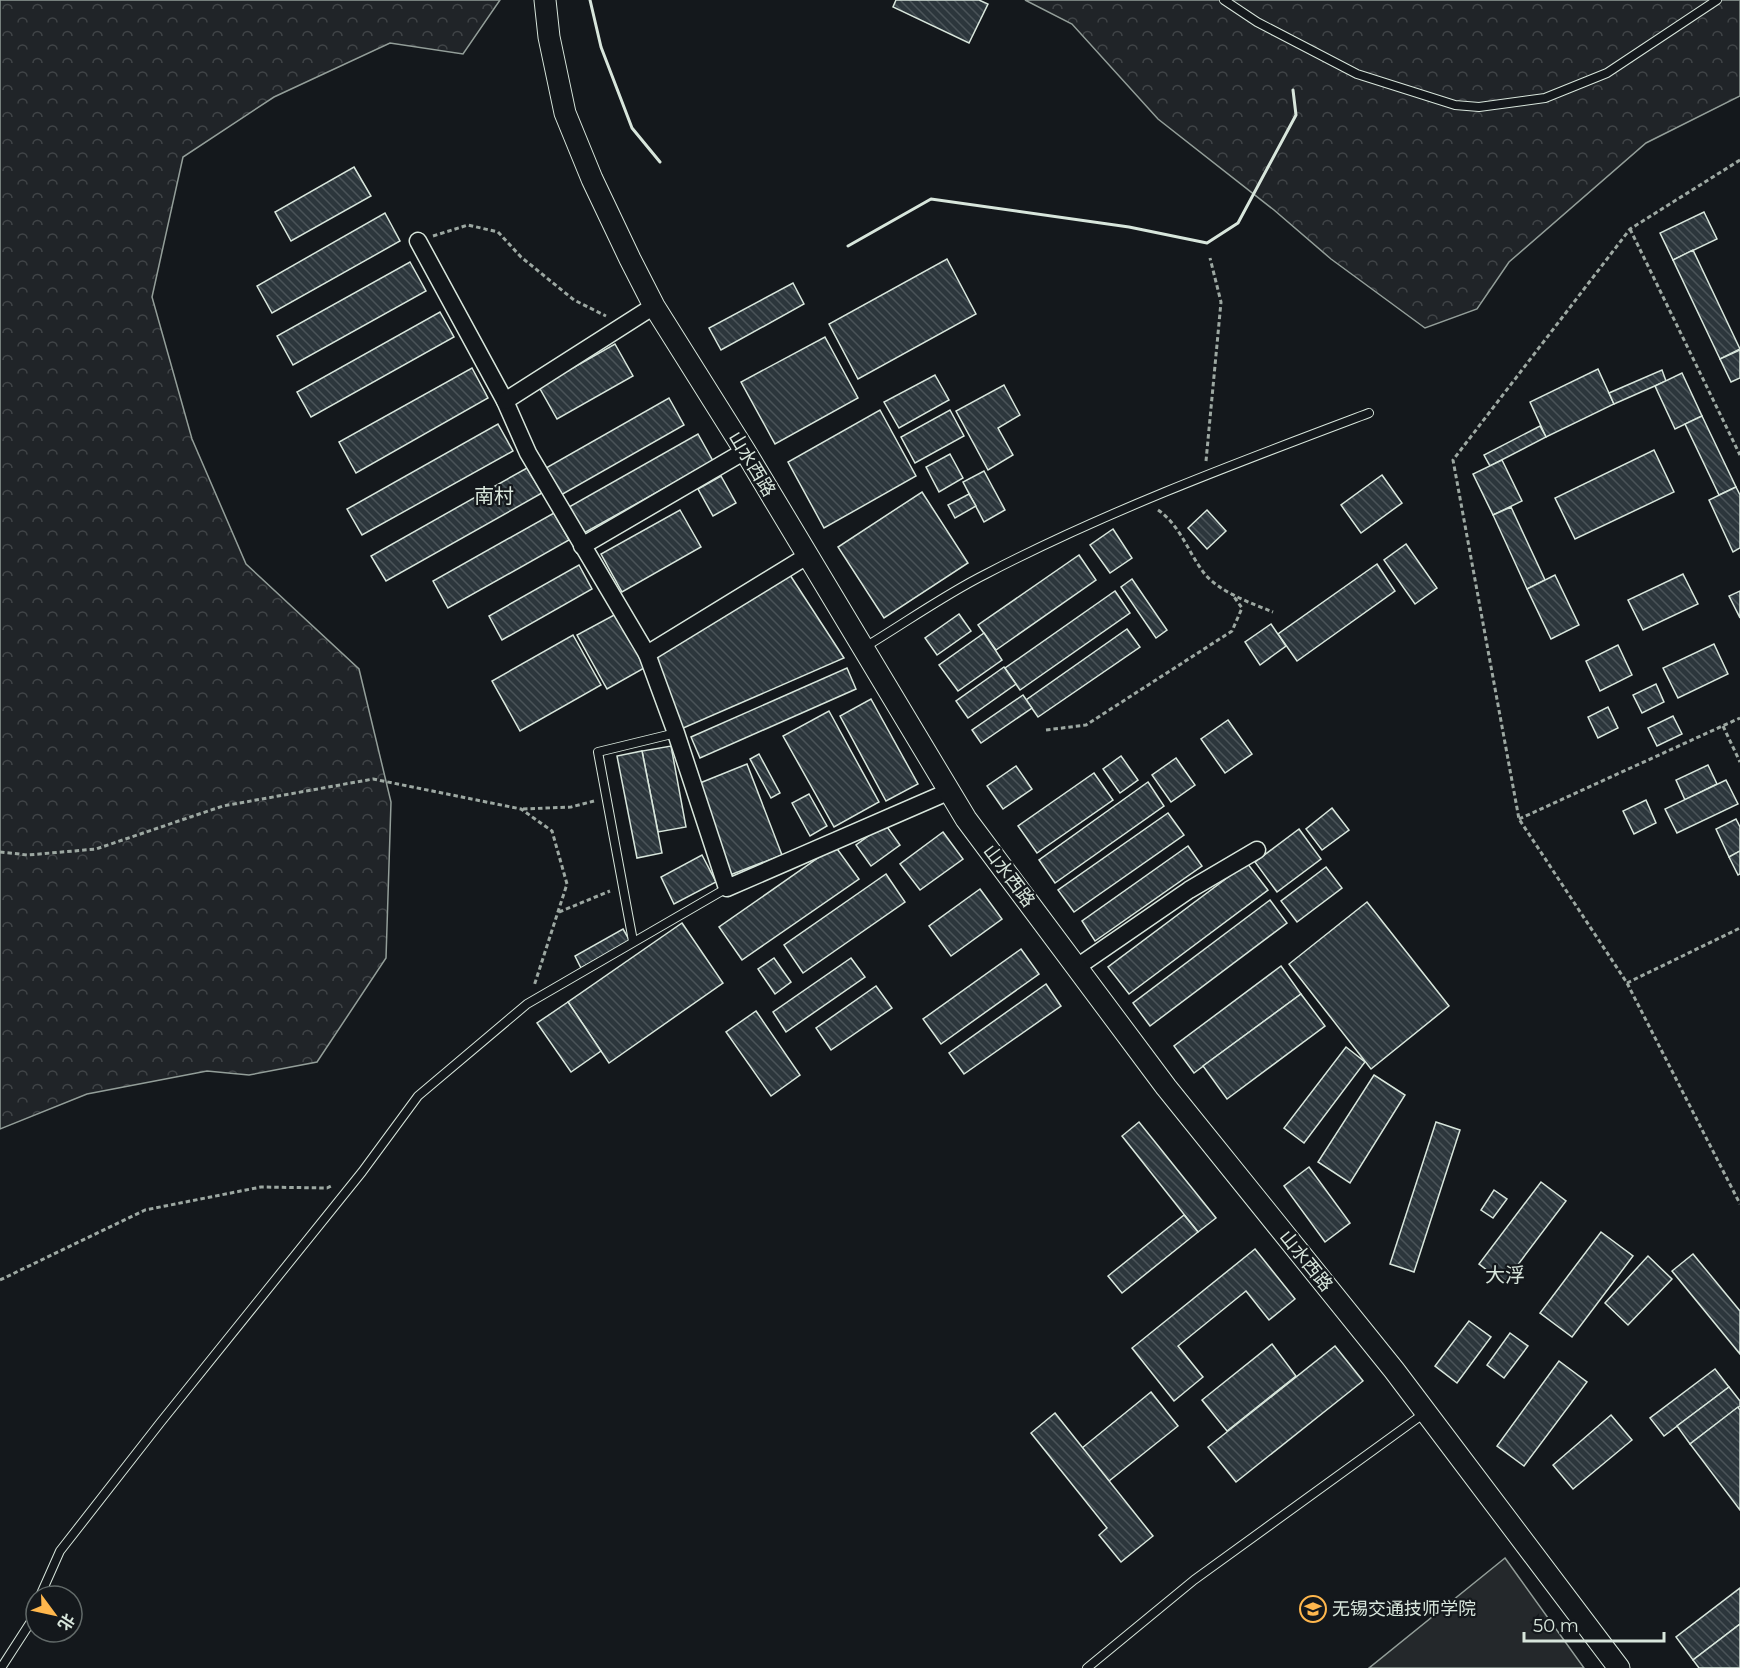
<svg xmlns="http://www.w3.org/2000/svg" width="1740" height="1668" font-family="Montserrat,'Noto Sans SC',sans-serif">
<style>
.forest{fill:url(#forest-crowns);stroke:#939e99;stroke-width:1.5}
.parking{fill:#24282b;stroke:#939e99;stroke-width:1.5}
.building{fill:url(#building-back-hatch);stroke:#d8e6dc;stroke-width:1.5}
.lines{fill:none;stroke-linecap:round;stroke-linejoin:round}
.service-casing{stroke:#d8e6dc;stroke-width:10}
.minor-casing{stroke:#d8e6dc;stroke-width:19}
.tertiary-casing{stroke:#d8e6dc;stroke-width:23}
.path{stroke:#9da8a2;stroke-width:3;stroke-dasharray:4.5 3;stroke-linecap:butt}
.service{stroke:#14181c;stroke-width:8}
.minor{stroke:#14181c;stroke-width:16}
.tertiary{stroke:#14181c;stroke-width:21}
.wall{stroke:#d8e6dc;stroke-width:3}
.labels{text-anchor:middle;dominant-baseline:central;stroke-width:4.5;stroke-linejoin:round;paint-order:stroke}
.street-label{font-size:18px;fill:#d8e6dc;stroke:#14181c}
.poi-label{font-size:18px;fill:#d8e6dc;stroke:#14181c;text-anchor:start}
.neighbourhood-label{font-size:20px;fill:#d8e6dc;stroke:#14181c}
</style>
<defs>
<pattern id="forest-crowns" width="20" height="18" patternUnits="userSpaceOnUse" patternTransform="scale(1.5)"><rect width="20" height="18" fill="#202428"/><path d="M2 6a3 3 0 1 1 6 0M12 15a3 3 0 1 1 6 0" fill="none" stroke="#404447"/></pattern>
<pattern id="building-back-hatch" width="6" height="6" patternUnits="userSpaceOnUse" patternTransform="scale(1.5)"><rect width="6" height="6" fill="#2c363c"/><path d="M-1 5l2 2M0 0l6 6M5-1l2 2" fill="none" stroke="#4a5358"/></pattern>
</defs>
<rect width="100%" height="100%" fill="#14181c"/>
<g class="forest">
<path d="M0,0H500L463,54L390,43L274,97L183,157L152,297L192,439L246,564L359,669L391,802L386,958L317,1062L249,1075L207,1071L87,1094L0,1129Z"/>
<path d="M1025,0H1740V96L1646,143L1509,262L1477,309L1425,328L1331,259L1274,210L1158,119L1072,24Z"/>
</g>
<path class="parking" d="M1505,1558L1584,1668H1369Z"/>
<g class="building">
<path d="M896,0H979L988,4L969,43L893,7Z"/>
<path d="M354,167L371,196L291,241L275,212Z"/>
<path d="M1704,212L1717,239L1673,260L1660,233Z"/>
<path d="M385,213L400,241L272,313L257,286Z"/>
<path d="M1693,250L1740,349L1720,359L1673,260Z"/>
<path d="M947,259L976,314L858,379L829,324Z"/>
<path d="M410,262L426,291L293,365L277,336Z"/>
<path d="M793,283L804,304L721,350L709,328Z"/>
<path d="M440,312L454,337L311,417L297,392Z"/>
<path d="M825,337L858,398L775,444L741,382Z"/>
<path d="M615,344L633,376L557,419L539,387Z"/>
<path d="M1740,350V378L1731,382L1720,359Z"/>
<path d="M472,368L488,398L356,473L339,442Z"/>
<path d="M1598,369L1614,404L1546,437L1530,402Z"/>
<path d="M1662,370L1666,381L1614,404L1609,393Z"/>
<path d="M1682,373L1702,416L1675,429L1655,386Z"/>
<path d="M935,375L949,400L899,428L884,402Z"/>
<path d="M1004,385L1020,415L998,428L1013,455L988,470L956,411Z"/>
<path d="M669,398L684,425L561,495L546,468Z"/>
<path d="M880,410L916,476L824,528L788,462Z"/>
<path d="M950,410L964,436L915,463L901,437Z"/>
<path d="M1702,416L1736,487L1719,495L1685,424Z"/>
<path d="M498,424L513,451L362,535L347,509Z"/>
<path d="M1540,426L1546,437L1490,466L1484,455Z"/>
<path d="M698,434L713,461L584,533L569,507Z"/>
<path d="M1654,450L1674,492L1575,539L1555,498Z"/>
<path d="M950,454L963,478L939,492L926,467Z"/>
<path d="M1502,460L1522,501L1493,515L1473,474Z"/>
<path d="M527,468L542,493L386,581L371,556Z"/>
<path d="M984,471L1005,510L984,522L963,482Z"/>
<path d="M1382,475L1402,503L1361,533L1341,505Z"/>
<path d="M721,476L736,503L713,516L698,489Z"/>
<path d="M1736,487L1740,495V548L1733,552L1709,500Z"/>
<path d="M922,492L968,563L884,618L838,547Z"/>
<path d="M969,494L976,506L955,518L948,505Z"/>
<path d="M1511,507L1545,580L1527,589L1493,515Z"/>
<path d="M680,510L701,547L622,592L601,554Z"/>
<path d="M1207,510L1226,531L1207,549L1188,528Z"/>
<path d="M554,513L569,540L448,608L433,581Z"/>
<path d="M1113,529L1132,558L1110,573L1090,545Z"/>
<path d="M1406,544L1437,588L1415,604L1384,560Z"/>
<path d="M1079,555L1096,580L996,650L978,625Z"/>
<path d="M1377,564L1395,591L1297,661L1278,634Z"/>
<path d="M579,565L592,589L502,640L489,616Z"/>
<path d="M1683,574L1698,604L1643,630L1628,600Z"/>
<path d="M790,575L844,658L681,729L654,659Z"/>
<path d="M1555,575L1579,625L1551,639L1527,589Z"/>
<path d="M1132,579L1167,630L1156,638L1121,587Z"/>
<path d="M1115,591L1130,613L1020,690L1005,668Z"/>
<path d="M1740,591V618L1729,596Z"/>
<path d="M616,614L646,667L607,689L577,635Z"/>
<path d="M959,614L971,631L937,655L925,638Z"/>
<path d="M1271,624L1286,646L1260,665L1245,642Z"/>
<path d="M1127,629L1140,647L1038,717L1026,700Z"/>
<path d="M984,633L1002,660L958,691L939,665Z"/>
<path d="M573,635L601,685L520,731L492,681Z"/>
<path d="M1714,644L1728,674L1678,698L1663,668Z"/>
<path d="M1618,645L1632,675L1600,691L1586,661Z"/>
<path d="M1004,667L1016,684L968,718L956,701Z"/>
<path d="M847,668L856,689L700,758L691,737Z"/>
<path d="M1656,684L1664,702L1642,713L1633,695Z"/>
<path d="M1023,695L1032,708L981,743L972,730Z"/>
<path d="M871,699L918,784L886,801L840,716Z"/>
<path d="M1608,707L1618,728L1598,738L1588,717Z"/>
<path d="M829,711L879,802L834,827L783,736Z"/>
<path d="M1673,716L1682,734L1657,746L1648,728Z"/>
<path d="M1228,720L1252,754L1225,773L1201,739Z"/>
<path d="M671,746L686,827L658,832L642,751Z"/>
<path d="M642,751L662,853L637,858L617,756Z"/>
<path d="M759,754L780,793L771,798L750,759Z"/>
<path d="M1121,756L1138,780L1120,793L1103,769Z"/>
<path d="M1176,758L1195,785L1171,802L1152,775Z"/>
<path d="M747,764L782,855L730,875L695,785Z"/>
<path d="M1708,765L1717,784L1685,800L1676,780Z"/>
<path d="M1016,766L1032,789L1003,809L987,786Z"/>
<path d="M1094,773L1113,800L1037,853L1018,826Z"/>
<path d="M1726,780L1738,804L1677,833L1665,809Z"/>
<path d="M1148,782L1164,806L1055,883L1039,860Z"/>
<path d="M809,794L827,826L810,836L792,803Z"/>
<path d="M1646,800L1656,823L1634,834L1623,811Z"/>
<path d="M1332,808L1349,830L1322,850L1306,829Z"/>
<path d="M1168,813L1184,835L1074,912L1058,890Z"/>
<path d="M1736,819L1740,827V851L1729,857L1716,829Z"/>
<path d="M885,824L900,845L871,866L856,845Z"/>
<path d="M1299,829L1321,859L1277,892L1255,862Z"/>
<path d="M943,832L963,859L920,890L900,864Z"/>
<path d="M835,846L859,879L742,960L719,927Z"/>
<path d="M1188,846L1202,866L1095,941L1082,921Z"/>
<path d="M1740,851V874L1738,875L1729,857Z"/>
<path d="M702,855L716,882L674,904L661,877Z"/>
<path d="M1247,863L1268,890L1129,994L1108,967Z"/>
<path d="M1326,867L1342,888L1297,922L1281,901Z"/>
<path d="M886,874L905,902L803,973L784,945Z"/>
<path d="M980,889L1002,919L951,956L929,926Z"/>
<path d="M1270,900L1287,923L1150,1026L1133,1003Z"/>
<path d="M1367,902L1449,1006L1371,1069L1289,964Z"/>
<path d="M682,923L723,983L609,1063L568,1002Z"/>
<path d="M623,929L630,941L581,968L575,956Z"/>
<path d="M1021,949L1039,974L941,1044L923,1019Z"/>
<path d="M774,958L791,982L775,994L758,969Z"/>
<path d="M851,958L865,977L786,1032L773,1012Z"/>
<path d="M1281,966L1301,994L1194,1073L1174,1046Z"/>
<path d="M1046,984L1061,1006L964,1074L949,1053Z"/>
<path d="M876,986L892,1008L831,1050L816,1028Z"/>
<path d="M1301,994L1325,1026L1227,1099L1203,1066Z"/>
<path d="M568,1002L601,1051L571,1072L537,1023Z"/>
<path d="M756,1011L800,1075L771,1096L726,1032Z"/>
<path d="M1346,1047L1365,1062L1304,1143L1284,1128Z"/>
<path d="M1374,1075L1405,1095L1350,1183L1318,1162Z"/>
<path d="M1139,1122L1216,1218L1198,1232L1122,1136Z"/>
<path d="M1436,1122L1460,1130L1414,1272L1390,1264Z"/>
<path d="M1309,1167L1350,1223L1325,1242L1284,1186Z"/>
<path d="M1541,1182L1566,1201L1504,1283L1479,1264Z"/>
<path d="M1494,1190L1507,1199L1493,1218L1481,1210Z"/>
<path d="M1184,1215L1198,1232L1122,1293L1108,1276Z"/>
<path d="M1601,1232L1633,1256L1572,1337L1540,1313Z"/>
<path d="M1255,1249L1295,1299L1269,1320L1246,1291L1178,1346L1203,1377L1174,1401L1132,1348Z"/>
<path d="M1693,1254L1740,1311V1354L1672,1271Z"/>
<path d="M1648,1256L1672,1279L1628,1325L1605,1303Z"/>
<path d="M1469,1321L1491,1337L1457,1383L1435,1366Z"/>
<path d="M1510,1333L1528,1346L1504,1378L1487,1365Z"/>
<path d="M1272,1344L1296,1376L1227,1431L1202,1400Z"/>
<path d="M1335,1346L1363,1381L1236,1482L1208,1447Z"/>
<path d="M1559,1361L1587,1382L1524,1466L1497,1446Z"/>
<path d="M1715,1369L1729,1387L1664,1436L1650,1418Z"/>
<path d="M1729,1387L1740,1401V1406L1690,1444L1677,1426Z"/>
<path d="M1151,1392L1178,1426L1109,1481L1082,1448Z"/>
<path d="M1738,1407L1740,1410V1510L1690,1444Z"/>
<path d="M1055,1413L1153,1536L1121,1562L1099,1535L1107,1528L1031,1433Z"/>
<path d="M1611,1415L1632,1440L1573,1489L1553,1465Z"/>
<path d="M1740,1588V1624L1693,1660L1676,1637Z"/>
<path d="M1740,1624V1668H1699L1693,1660Z"/>
</g>
<g class="lines">
<defs>
<g id="service">
<path d="M1224,0L1257,22L1357,74L1455,105L1479,107L1545,98L1607,73L1717,0"/>
<path d="M865,647C905,623 944,595 986,574C1109,510 1239,462 1369,413"/>
<path d="M633,941L598,752L676,733"/>
<path d="M40,1596L60,1551L160,1423L362,1172L418,1096L527,1004L727,888"/>
<path d="M1,1668L32,1620L36,1608"/>
<path d="M1087,1668L1194,1580L1426,1412"/>
</g>
<g id="minor">
<path d="M418,241L505,401L528,453L647,654L807,556"/>
<path d="M505,401L654,306"/>
<path d="M582,546L745,451"/>
<path d="M647,654L676,733L727,888L950,791"/>
<path d="M1077,967L1189,890L1257,850"/>
</g>
<path id="tertiary" d="M545,0L549,37L565,113L592,179L630,259L654,306L745,451L966,819L1166,1087L1394,1370L1619,1668"/>
</defs>
<use href="#service" class="service-casing"/>
<use href="#minor" class="minor-casing"/>
<use href="#tertiary" class="tertiary-casing"/>
<g class="path">
<path d="M1740,160L1630,229L1453,460L1519,819L1627,983L1740,1204"/>
<path d="M1630,229L1740,455"/>
<path d="M433,236L468,225L498,232L521,257L574,300L606,316"/>
<path d="M1206,461L1221,302L1210,258"/>
<path d="M1158,510C1180,525 1188,552 1204,573C1219,592 1251,603 1273,612"/>
<path d="M1723,726L1740,762"/>
<path d="M1046,730L1086,725L1232,631L1242,608L1232,594"/>
<path d="M523,809L571,807L594,801"/>
<path d="M1519,819L1740,718"/>
<path d="M0,852L28,855L96,849L223,806L373,779L521,809L552,831L567,884L534,986"/>
<path d="M559,912L610,891"/>
<path d="M1627,983L1740,928"/>
<path d="M0,1280L145,1210L261,1187L327,1188L333,1185"/>
</g>
<use href="#service" class="service"/>
<use href="#minor" class="minor"/>
<use href="#tertiary" class="tertiary"/>
<g class="wall">
<path d="M590,0L601,47L632,128L660,162"/>
<path d="M848,246L931,199L1129,227L1207,243L1238,223L1296,115L1293,90"/>
</g>
</g>
<defs>
<symbol id="school-ring" viewBox="-11 -11 22 22"><circle r="9.5" fill="#14181c" stroke="#ffb74d" stroke-width="1.5"/><path d="M0-5L7-2L0 1L-7-2ZM-4 1L0 2.5L4 1V4Q0 6-4 4Z" fill="#ffb74d"/></symbol>
</defs>
<g fill-rule="evenodd">
<use href="#school-ring" x="1298" y="1594" width="30" height="30"/>
</g>
<g class="labels">
<g class="street-label">
<text transform="translate(752 464) rotate(59)">山水西路</text>
<text transform="translate(1009 876) rotate(53)">山水西路</text>
<text transform="translate(1306 1261) rotate(51)">山水西路</text>
</g>
<g class="poi-label">
<text x="1332" y="1609">无锡交通技师学院</text>
</g>
<g class="neighbourhood-label">
<text x="494" y="496">南村</text>
<text x="1505" y="1275">大浮</text>
</g>
</g>
<g transform="translate(54 1614) rotate(123)"><circle r="28" fill="#14181c" stroke="#626a69" stroke-width="1.5"/>
<path d="M0-4.5L10 22L0 15L-10 22Z" fill="#ffb74d"/>
<text y="-9" font-size="16" font-weight="bold" text-anchor="middle" fill="#d8e6dc">北</text>
</g>
<path d="M1524 1632v9h140v-9" fill="none" stroke="#d8e6dc" stroke-width="3"/>
<text x="1533" y="1632" font-size="18" fill="#d8e6dc" stroke="#14181c" stroke-width="4.5" paint-order="stroke">50 m</text>
</svg>
